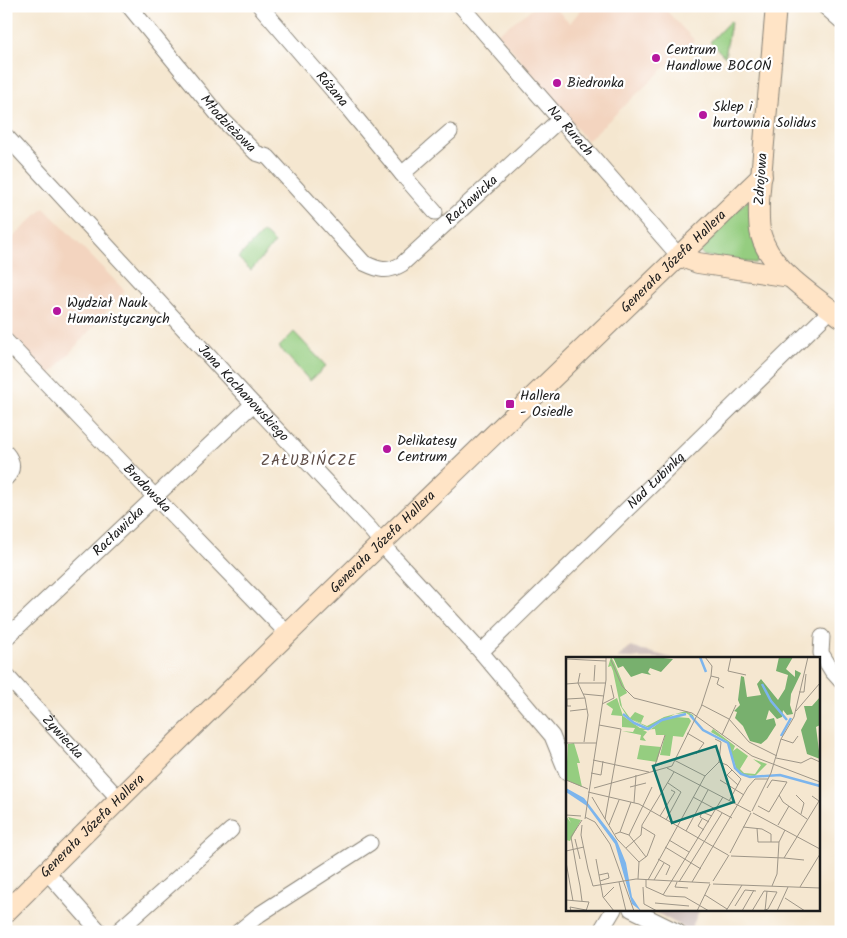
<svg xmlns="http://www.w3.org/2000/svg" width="847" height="938" font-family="Kalam,sans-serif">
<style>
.built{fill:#f3d4bf}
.industrial{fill:#cfc0bb}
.green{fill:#95cd80;stroke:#58744e}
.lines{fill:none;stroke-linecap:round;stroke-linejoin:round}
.street-casing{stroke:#888276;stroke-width:17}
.secondary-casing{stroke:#888276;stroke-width:22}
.street{stroke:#fff;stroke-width:15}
.secondary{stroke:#ffe4c6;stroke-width:20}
.poi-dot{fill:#b5179e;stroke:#fff;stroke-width:2}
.labels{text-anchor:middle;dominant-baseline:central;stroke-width:4.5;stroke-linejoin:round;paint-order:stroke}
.poi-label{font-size:14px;fill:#1c1c1c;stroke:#fff;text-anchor:start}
.street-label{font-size:14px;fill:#1c1c1c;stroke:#fff}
.neighbourhood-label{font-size:15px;letter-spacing:1px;fill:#5e4d47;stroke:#fff}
.inset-river{fill:none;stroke:#7cb5ed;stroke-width:2.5}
.inset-road{fill:none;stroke:#9e9688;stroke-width:1}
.view{fill:#0f766e;fill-opacity:0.15;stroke:#0f766e;stroke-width:2.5}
.inset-edge{fill:none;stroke:#1c1c1c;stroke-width:2.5}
</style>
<rect width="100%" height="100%" fill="#fff"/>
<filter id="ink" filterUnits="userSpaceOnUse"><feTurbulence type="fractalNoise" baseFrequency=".02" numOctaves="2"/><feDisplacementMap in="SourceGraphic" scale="10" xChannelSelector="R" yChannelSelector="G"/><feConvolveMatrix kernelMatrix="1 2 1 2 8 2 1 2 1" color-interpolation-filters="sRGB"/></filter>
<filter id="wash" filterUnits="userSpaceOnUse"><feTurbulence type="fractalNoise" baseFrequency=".0096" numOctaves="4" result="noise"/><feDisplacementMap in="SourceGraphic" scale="20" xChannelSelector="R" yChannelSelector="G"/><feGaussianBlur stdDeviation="1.12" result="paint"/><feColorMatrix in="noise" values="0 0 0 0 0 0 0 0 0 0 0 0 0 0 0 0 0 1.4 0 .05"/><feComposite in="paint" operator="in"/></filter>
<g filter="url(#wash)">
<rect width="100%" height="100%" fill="#f5e7d0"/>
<g class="built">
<path d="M536,6H553L570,23L584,6H662L694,40L587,141L498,33Z"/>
<path d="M44,208L125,291L50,375L6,331V244Z"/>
</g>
<g class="industrial">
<path d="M630,647L672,658H617Z"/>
<path d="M650,909H700L690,931Z"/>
</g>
<g class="green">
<path d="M730,21L731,22L725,57L710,42Z"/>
<path d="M748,200L752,203L760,256L759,261L755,263L704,256L699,251V245Z"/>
<path d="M263,232L275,243L251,270L238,258Z"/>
<path d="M294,332L326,366L310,381L279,347Z"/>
</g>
</g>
<g filter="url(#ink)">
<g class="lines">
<defs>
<g id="street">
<path id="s1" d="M129,6L219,116L256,153L268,157L364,263C379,270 387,273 402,264L559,120"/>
<path id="s2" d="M260,6L342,101L402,174L450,132"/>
<path id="s3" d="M461,6L679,256"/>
<path d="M824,6L841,21"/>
<path id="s4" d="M6,136L253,404L371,530L388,551L481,652L552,736L567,773"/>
<path d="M402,174L435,212"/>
<path id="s5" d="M6,341L155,497L288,634"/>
<path d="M6,453C13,461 14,470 6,478"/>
<path d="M822,637L821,653L832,671L841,681"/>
<path id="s6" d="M6,638L253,404"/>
<path id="s7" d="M481,652L831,310"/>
<path id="s8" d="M6,675L119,799"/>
<path d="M47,872L100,932"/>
<path d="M631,909L678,932"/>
<path d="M117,932L231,830"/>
<path d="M238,932L260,914L370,843"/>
<path d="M600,932L614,909"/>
</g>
<g id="secondary">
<path d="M776,6L759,200C759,212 758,224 761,235C770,269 814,296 841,317"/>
<path d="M679,256L698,263L790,277"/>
<path id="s9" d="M6,912C254,663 509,421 762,176"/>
</g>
</defs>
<use href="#street" class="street-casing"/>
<use href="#secondary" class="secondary-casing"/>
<use href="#street" class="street"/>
<use href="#secondary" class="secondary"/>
</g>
</g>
<g class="poi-dot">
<circle cx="656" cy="58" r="5"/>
<circle cx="557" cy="83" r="5"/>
<circle cx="703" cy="115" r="5"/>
<circle cx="57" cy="311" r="5"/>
<rect x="505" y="399" width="10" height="10" rx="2.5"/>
<circle cx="387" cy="449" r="5"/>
</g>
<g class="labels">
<g class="poi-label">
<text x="666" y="50">Centrum<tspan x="666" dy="16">Handlowe BOCOŃ</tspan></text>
<text x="567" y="83">Biedronka</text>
<text x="713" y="107">Sklep i<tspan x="713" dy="16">hurtownia Solidus</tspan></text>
<text x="67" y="303">Wydział Nauk<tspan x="67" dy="16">Humanistycznych</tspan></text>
<text x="520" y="396">Hallera<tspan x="520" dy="16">- Osiedle</tspan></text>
<text x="397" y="441">Delikatesy<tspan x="397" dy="16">Centrum</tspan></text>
</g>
<g class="street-label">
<text stroke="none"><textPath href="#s2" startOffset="110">Różana</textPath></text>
<text stroke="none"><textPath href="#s1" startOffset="154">Młodzieżowa</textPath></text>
<text stroke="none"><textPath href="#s3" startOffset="166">Na Rurach</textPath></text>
<text transform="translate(761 179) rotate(-86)">Zdrojowa</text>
<text stroke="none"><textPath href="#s1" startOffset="485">Racławicka</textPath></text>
<text stroke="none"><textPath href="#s9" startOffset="932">Generała Józefa Hallera</textPath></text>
<text stroke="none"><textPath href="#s4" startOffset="350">Jana Kochanowskiego</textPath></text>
<text stroke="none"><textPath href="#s7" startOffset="245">Nad Łubinką</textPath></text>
<text stroke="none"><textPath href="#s5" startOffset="204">Brodowska</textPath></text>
<text stroke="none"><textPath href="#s6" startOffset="155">Racławicka</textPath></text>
<text stroke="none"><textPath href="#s9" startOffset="528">Generała Józefa Hallera</textPath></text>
<text stroke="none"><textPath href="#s8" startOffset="84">Żywiecka</textPath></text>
<text stroke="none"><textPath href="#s9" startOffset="122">Generała Józefa Hallera</textPath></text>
</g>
<g class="neighbourhood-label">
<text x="309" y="461">ZAŁUBIŃCZE</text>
</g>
</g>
<g transform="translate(566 657)">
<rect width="254" height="254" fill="#f5e7d0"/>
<path d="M45,0L48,5L61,36L54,40L56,50L64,61L69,55L78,59L75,66L67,63L81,69L98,60L120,54L127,58L128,61L120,56L109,57L83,71L62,61L54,48L47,14L45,9L42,10ZM51,41L57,59L74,71L85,72L97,63L110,60L123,61L125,64L117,80L107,79L104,99L94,98L99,78H90L89,72L77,73L81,75L77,80L80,84L74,83L75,78L56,74L67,75L69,71L56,70V59L45,58L47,52L40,47ZM147,72L169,89L167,94L171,91L182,99L174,112L178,116L189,117L195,108L187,102L201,107L189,119L178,118L170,111L162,85L145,75ZM8,86L14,106H11L16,130L0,123L2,87ZM74,88L95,90L91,105L71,102ZM0,159L5,166L2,160L15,163L4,184L0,183Z" fill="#95cd80"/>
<path d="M47,0H88L107,2L95,15L84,11L82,15L85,18L76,16L65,20L57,9L52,11ZM213,0H227L220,12L229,20V13L235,16L225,37L224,48L227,57L221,58L217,53L216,60L211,62L203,53L200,63L208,61L210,68L201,82L195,87L184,84L177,69L169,61L171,55L168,54L174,48L172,43L175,19L178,20L181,40L195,38L191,27L195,22L212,43L219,32L222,18L210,14ZM254,40V68L250,70L254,102L241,97L235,73L241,62L238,49H246Z" fill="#78b06e"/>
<path d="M0,131L18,141L51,184L60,206L66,240L75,254L66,247L49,187L21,149L0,135Z" fill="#7cb5ed"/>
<path class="inset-river" d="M134,0L140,15M196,27L205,44L221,63M57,57L68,66L82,72L96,63L120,57M124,58L137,73L162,86L169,111L175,117L184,120L214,118L254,129M215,79L225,61"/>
<path class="inset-road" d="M165,0L162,14L180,18M0,2L40,4M45,3L56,29L68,41L126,56L186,99L254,125M14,16L12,26H40M145,19L153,21L151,27L158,31M28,24L29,8M0,27L12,26L19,41L22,58L18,85M233,35H238L240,17M17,37L38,39M36,47L48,41L45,28M136,48L163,62L183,85L211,99M5,49H1V42L19,41M4,54L21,52M230,54L254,26M33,68L55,72L39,162M121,76L138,86L130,97M156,78L170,48M215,82L227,86L232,79M0,86H30M210,101L235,106L245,101L254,105M27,103L83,115M108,103L139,119M153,105L161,108L175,122L163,144M101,111L185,155M166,113L161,118L172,128M87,114L99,78M25,116L35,118L37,104M0,123L22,132M154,123L178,138M64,130L80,126M28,131L106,109L135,50L145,19L146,9L139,0M22,135L73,147L162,198M213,138L217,145L241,162M230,138L238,146L235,157M26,140L51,182L73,205L72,222M127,140L166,161M68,146L70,118M192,149L203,155L221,125L206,123L201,131M186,154L205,116L215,82L228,60L242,0M187,156L254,192M0,158L15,159M94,159L109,135L105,133M19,160L29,165L44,187L68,254M19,162L40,23V0M136,162L132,169L138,173M100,163L115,135L102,126M143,165L134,160L136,155L146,159M16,168L15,178L22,212M43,168L53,143M212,168L223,149M177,170L196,172L205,177V185M191,171L192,185H213M120,174L142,133M54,175L65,145M49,177L54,175L63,178L80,200M63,178L86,130M9,182L14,202M103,183L123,195M99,190L135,212M60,191L75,178L76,168L108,115M0,194L18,190M164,196L185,156M165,199L218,201L253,144L246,139M218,201L238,203M30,202L37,240L48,254M92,202L104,209L100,218M0,205L7,244M73,205L81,199L89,178L76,170M22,212L27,229L70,222L144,226M11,214L5,180L16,163M11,214L14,229M33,218L42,216L43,221L34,224M80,223V230L100,239L119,240L143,254M82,223L139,119L153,105L155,85L149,82M88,223L98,206M147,224L163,198M53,225L60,254M111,225L109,230L122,231M113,225L156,156M126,225L182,130L189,122H202M147,227L254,231M14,229L16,244M206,229L211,217L213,185L219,173M77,230L78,247L91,254M234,230L254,197M97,238L157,140M139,238L161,252M37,241L48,230M219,241L239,254M0,243L23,245L20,254M89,246L123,249M169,249L179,233L190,234M5,254L4,250L20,253M131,254L144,227M160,254L176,228M176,254L188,233M186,254L198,234L211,235L202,252L196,254M199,254L201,234M211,254L222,230"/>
<path class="view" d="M150,89L168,145L106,166L87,109Z"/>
<rect width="254" height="254" class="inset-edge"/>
</g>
<rect width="847" height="938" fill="none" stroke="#fff" stroke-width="25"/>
</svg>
